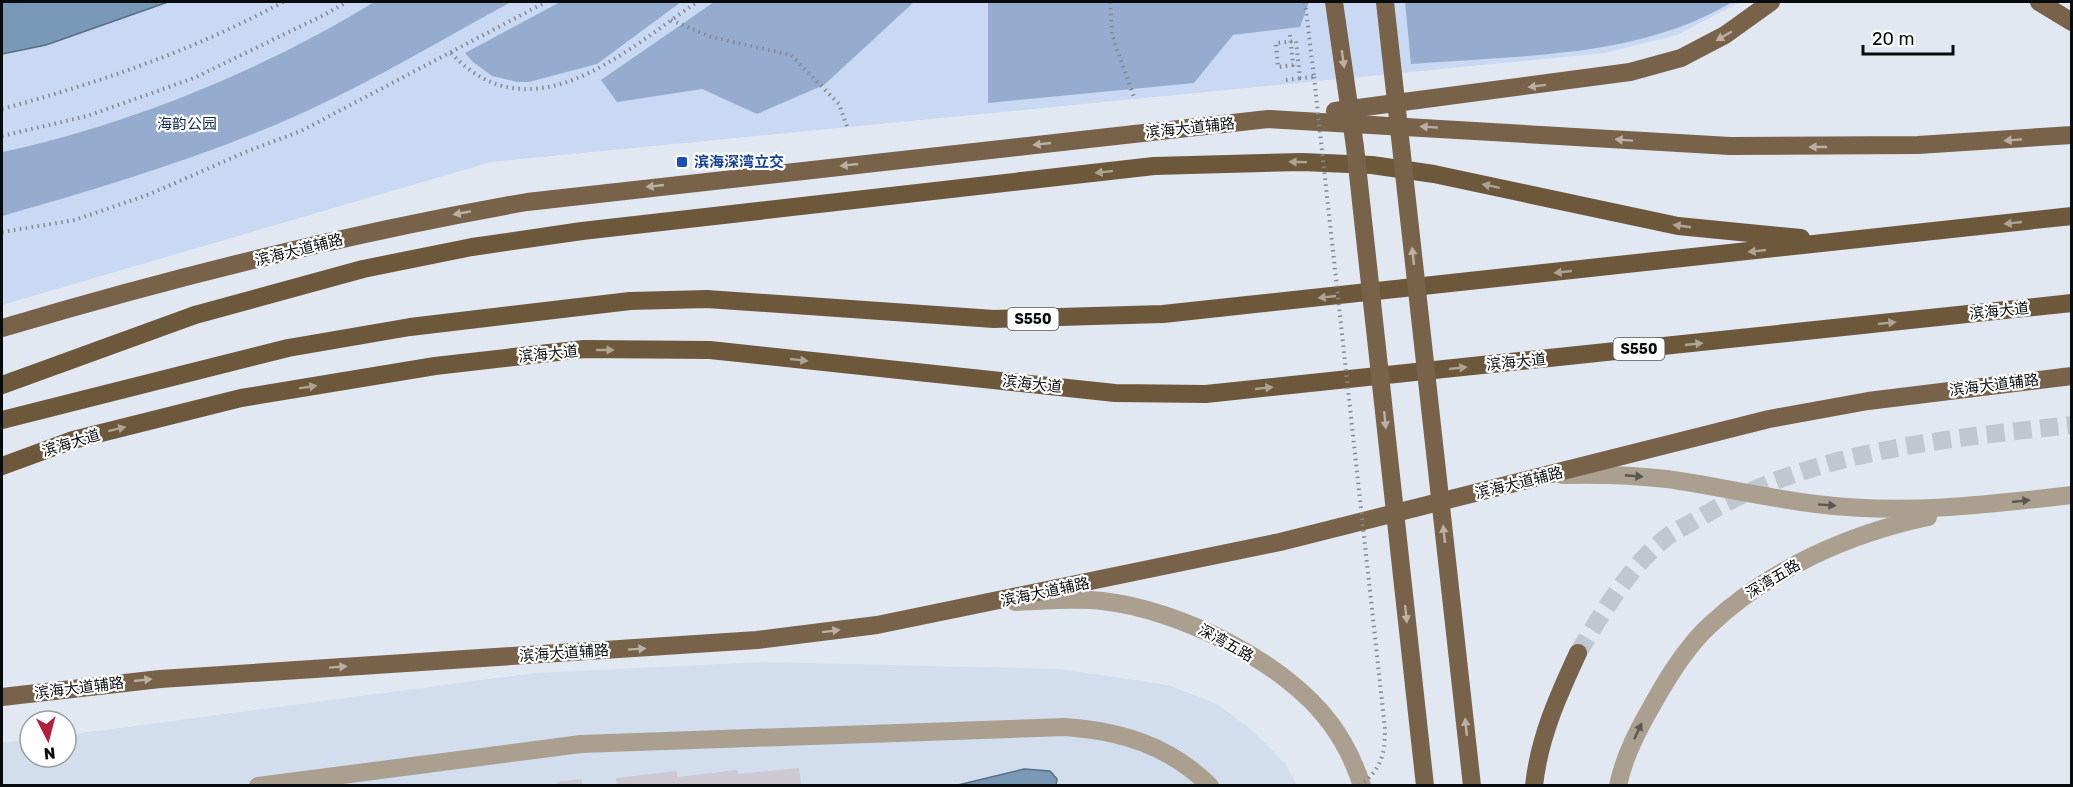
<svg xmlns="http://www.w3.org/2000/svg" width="2073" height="787" font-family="Rubik,'Noto Sans SC',sans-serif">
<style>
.built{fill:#d2dded}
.green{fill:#c9d9f3}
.forest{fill:#96acce}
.water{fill:#7a99b6;stroke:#586f84;stroke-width:1.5}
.building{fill:#cec8d2}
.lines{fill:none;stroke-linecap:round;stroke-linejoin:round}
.primary-tunnel{stroke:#c1c7d0;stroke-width:18;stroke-dasharray:18 9;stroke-linecap:butt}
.path{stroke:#848990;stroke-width:4;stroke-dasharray:1.5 4.5;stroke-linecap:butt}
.minor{stroke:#ab9f90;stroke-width:18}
.tertiary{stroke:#ab9f90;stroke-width:18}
.primary{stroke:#786249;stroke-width:18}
.trunk{stroke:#6e583c;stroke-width:18}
.path-bridge{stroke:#848990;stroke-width:4;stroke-dasharray:1.5 4.5;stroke-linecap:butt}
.primary-bridge{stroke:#786249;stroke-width:18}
.oneway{fill:#bcb0a4}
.oneway2{fill:#afa394}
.oneway3{fill:#5a5650}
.transit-dot{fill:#1a4fb4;stroke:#fff;stroke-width:2}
.labels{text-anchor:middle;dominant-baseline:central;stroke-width:4.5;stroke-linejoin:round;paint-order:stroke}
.shield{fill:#fff;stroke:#535557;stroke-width:1.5}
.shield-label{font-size:14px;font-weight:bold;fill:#090c0f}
.park-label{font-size:15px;fill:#0d2853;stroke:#fff}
.street-label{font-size:15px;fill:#090c0f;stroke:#fff}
.transit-label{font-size:15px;font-weight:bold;fill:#164399;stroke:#fff;text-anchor:start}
</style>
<rect width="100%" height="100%" fill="#e1e8f2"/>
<path class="built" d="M764,662L1059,669L1168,685L1217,704L1252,730L1286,765L1297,785L2,786V743L30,739V757H66V735L535,673Z"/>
<path class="green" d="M168,2H1740L1677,35L1605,53L491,162L2,305V54L46,45Z"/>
<g class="forest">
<path d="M374,2H511C445,38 380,77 311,109C211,155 107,186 2,216V152C126,126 266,69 374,2Z"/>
<path d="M560,2H681L597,64L529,82H517L492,76L473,62L465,53Z"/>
<path d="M714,2H914L824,85L757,114L702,89L617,102L601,80Z"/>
<path d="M988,2H1309L1300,27L1233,35L1194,83L988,103Z"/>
<path d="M1405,2H1732C1638,59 1517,55 1411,64Z"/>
</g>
<g class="water">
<path d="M2,2H168L46,45L2,54Z"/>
<path d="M1024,769L1050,771L1057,779L1056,785H958Z"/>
</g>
<g class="building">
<path d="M799,768L801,786H617L616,778L677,771V777L737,770L738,774Z"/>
<path d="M582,779V786H558L557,782Z"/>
</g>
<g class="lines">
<path class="primary-tunnel" d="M1578,653C1601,615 1628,569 1662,541C1673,531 1688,525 1701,517C1812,450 1945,439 2072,425"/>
<g class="path">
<path d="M1110,2L1112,35L1134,97"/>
<path d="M1305,2L1314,77"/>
<path d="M671,20L711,37L791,55L839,104L848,129"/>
<path d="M1290,35L1293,65L1278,67L1276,43L1296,41L1300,78L1314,77"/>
<path d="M451,53C531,139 625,51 697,2"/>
<path d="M1286,80L1301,78"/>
<path d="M2,109C101,82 192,51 283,2"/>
<path d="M2,136L87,116L194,78L324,15L347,2"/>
<path d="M2,232L75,220L150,194L248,151L301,131L546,2"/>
</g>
<path class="minor" d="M258,786L581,744L1065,727C1120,731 1169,745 1210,786"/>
<g class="tertiary">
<path d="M1562,475C1598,474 1632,475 1667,479C1717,486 1766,498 1816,504C1901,515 1987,505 2072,495"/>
<path d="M1015,602C1043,601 1073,598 1102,601C1178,609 1286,662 1331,724C1345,743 1355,764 1362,786"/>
<path d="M1618,786C1624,756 1639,728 1654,702C1669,675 1687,646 1710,625C1770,569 1848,534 1928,517"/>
</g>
<g class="primary">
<path d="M2039,2L2072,22"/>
<path d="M1335,111L1630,72L1681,58L1725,35L1771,2"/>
<path d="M2,328C174,277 350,233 527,202L1268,119L1730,146L1918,145L2072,135"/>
<path d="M2,697L160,679L757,640L877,625L1280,542L1769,419L1868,401L2072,376"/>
<path d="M1534,786C1539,738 1558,696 1578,653"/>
</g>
<g class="trunk">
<path d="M2,385L195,315L363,269L472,247L582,231L1154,166L1302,162L1372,165L1434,174L1678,226L1801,238"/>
<path d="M2,420L288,348L410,327L630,301L707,299L994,319L1163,314L2072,216"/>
<path d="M2,466L73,440L241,398L435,366L584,349L710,350L1115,393L1206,394L2072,303"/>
</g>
<path class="path-bridge" d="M1314,77L1385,729C1385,755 1381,770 1359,786"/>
<g class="primary-bridge">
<path d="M1334,2L1355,147L1425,786"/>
<path d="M1385,2L1472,786"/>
</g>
</g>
<defs><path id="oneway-solid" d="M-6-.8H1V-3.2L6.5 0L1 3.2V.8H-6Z" transform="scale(1.5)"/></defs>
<g class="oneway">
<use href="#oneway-solid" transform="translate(1724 36) rotate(150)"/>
<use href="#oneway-solid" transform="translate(1343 59) rotate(82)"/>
<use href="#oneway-solid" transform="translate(1537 86) rotate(173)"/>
<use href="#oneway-solid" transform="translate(1429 127) rotate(-176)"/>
<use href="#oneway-solid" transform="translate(1624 140) rotate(-176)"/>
<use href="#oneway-solid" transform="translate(2013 140) rotate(176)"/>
<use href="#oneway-solid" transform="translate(1042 144) rotate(174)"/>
<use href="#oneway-solid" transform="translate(1818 147) rotate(-180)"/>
<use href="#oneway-solid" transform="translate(849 165) rotate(174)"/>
<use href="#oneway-solid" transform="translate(655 186) rotate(174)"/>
<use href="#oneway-solid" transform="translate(462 213) rotate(170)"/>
<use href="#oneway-solid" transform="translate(1413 256) rotate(-96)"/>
<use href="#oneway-solid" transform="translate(1385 420) rotate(84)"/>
<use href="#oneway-solid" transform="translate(1444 534) rotate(-96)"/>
<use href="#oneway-solid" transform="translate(1406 614) rotate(84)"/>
<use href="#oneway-solid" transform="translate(831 631) rotate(-7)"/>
<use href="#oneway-solid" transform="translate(637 649) rotate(-4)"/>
<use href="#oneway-solid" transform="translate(338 667) rotate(-4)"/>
<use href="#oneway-solid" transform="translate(143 680) rotate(-6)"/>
<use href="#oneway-solid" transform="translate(1466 727) rotate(-96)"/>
</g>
<g class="oneway2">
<use href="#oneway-solid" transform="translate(1298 162) rotate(-179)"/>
<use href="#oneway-solid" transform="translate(1104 172) rotate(174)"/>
<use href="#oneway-solid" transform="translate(1491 186) rotate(-168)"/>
<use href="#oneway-solid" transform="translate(2013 223) rotate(174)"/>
<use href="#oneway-solid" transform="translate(1682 226) rotate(-172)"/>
<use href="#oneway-solid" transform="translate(1757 251) rotate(174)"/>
<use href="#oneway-solid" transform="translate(1563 272) rotate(174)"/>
<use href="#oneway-solid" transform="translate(1327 297) rotate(174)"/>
<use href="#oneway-solid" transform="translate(1887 323) rotate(-6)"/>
<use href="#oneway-solid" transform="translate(1694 344) rotate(-6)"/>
<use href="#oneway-solid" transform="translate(605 350)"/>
<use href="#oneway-solid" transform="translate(799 360) rotate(6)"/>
<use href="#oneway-solid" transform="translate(1458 368) rotate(-6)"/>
<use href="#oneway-solid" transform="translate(308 387) rotate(-9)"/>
<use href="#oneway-solid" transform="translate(1264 388) rotate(-6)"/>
<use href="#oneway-solid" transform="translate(117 429) rotate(-14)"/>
</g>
<g class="oneway3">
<use href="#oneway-solid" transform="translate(1634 476) rotate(5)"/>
<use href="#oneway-solid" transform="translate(2021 501) rotate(-6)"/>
<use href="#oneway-solid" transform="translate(1827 505) rotate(4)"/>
<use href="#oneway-solid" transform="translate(1638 731) rotate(-65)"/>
</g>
<rect class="transit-dot" x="676" y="156" width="12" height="12" rx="3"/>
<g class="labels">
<g class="shield">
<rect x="1007.5" y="308" width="51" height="22" rx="4.5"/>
<rect x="1613.5" y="338" width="51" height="22" rx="4.5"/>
</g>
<g class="shield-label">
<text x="1033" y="319">S550</text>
<text x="1639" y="349">S550</text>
</g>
<g class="park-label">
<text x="187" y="124">海韵公园</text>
</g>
<g class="street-label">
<text transform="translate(1190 128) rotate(-6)">滨海大道辅路</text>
<text transform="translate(299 250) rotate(-14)">滨海大道辅路</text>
<text transform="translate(1999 311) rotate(-6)">滨海大道</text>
<text transform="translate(548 354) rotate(-6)">滨海大道</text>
<text transform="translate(1516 362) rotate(-6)">滨海大道</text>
<text transform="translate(1032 384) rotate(6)">滨海大道</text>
<text transform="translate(1994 385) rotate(-7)">滨海大道辅路</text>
<text transform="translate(71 443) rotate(-17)">滨海大道</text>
<text transform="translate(1519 483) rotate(-14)">滨海大道辅路</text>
<text transform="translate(1773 579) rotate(-31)">深湾五路</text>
<text transform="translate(1045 592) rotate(-12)">滨海大道辅路</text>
<text transform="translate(1226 643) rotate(29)">深湾五路</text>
<text transform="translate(564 653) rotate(-4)">滨海大道辅路</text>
<text transform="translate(79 688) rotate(-7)">滨海大道辅路</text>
</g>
<g class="transit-label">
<text x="694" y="162">滨海深湾立交</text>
</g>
</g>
<rect width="2073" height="787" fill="none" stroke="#090c0f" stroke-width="6"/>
<g transform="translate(48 739) rotate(174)"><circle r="28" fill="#ffffff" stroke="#9d9e9f" stroke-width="1.5"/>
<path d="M0-4.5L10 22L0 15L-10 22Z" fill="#b2203d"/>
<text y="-9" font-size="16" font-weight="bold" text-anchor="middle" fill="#090c0f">N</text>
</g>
<path d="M1863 45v9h90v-9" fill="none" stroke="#090c0f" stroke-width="3"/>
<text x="1872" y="45" font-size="18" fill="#090c0f" stroke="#ffffff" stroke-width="4.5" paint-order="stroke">20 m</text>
</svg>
